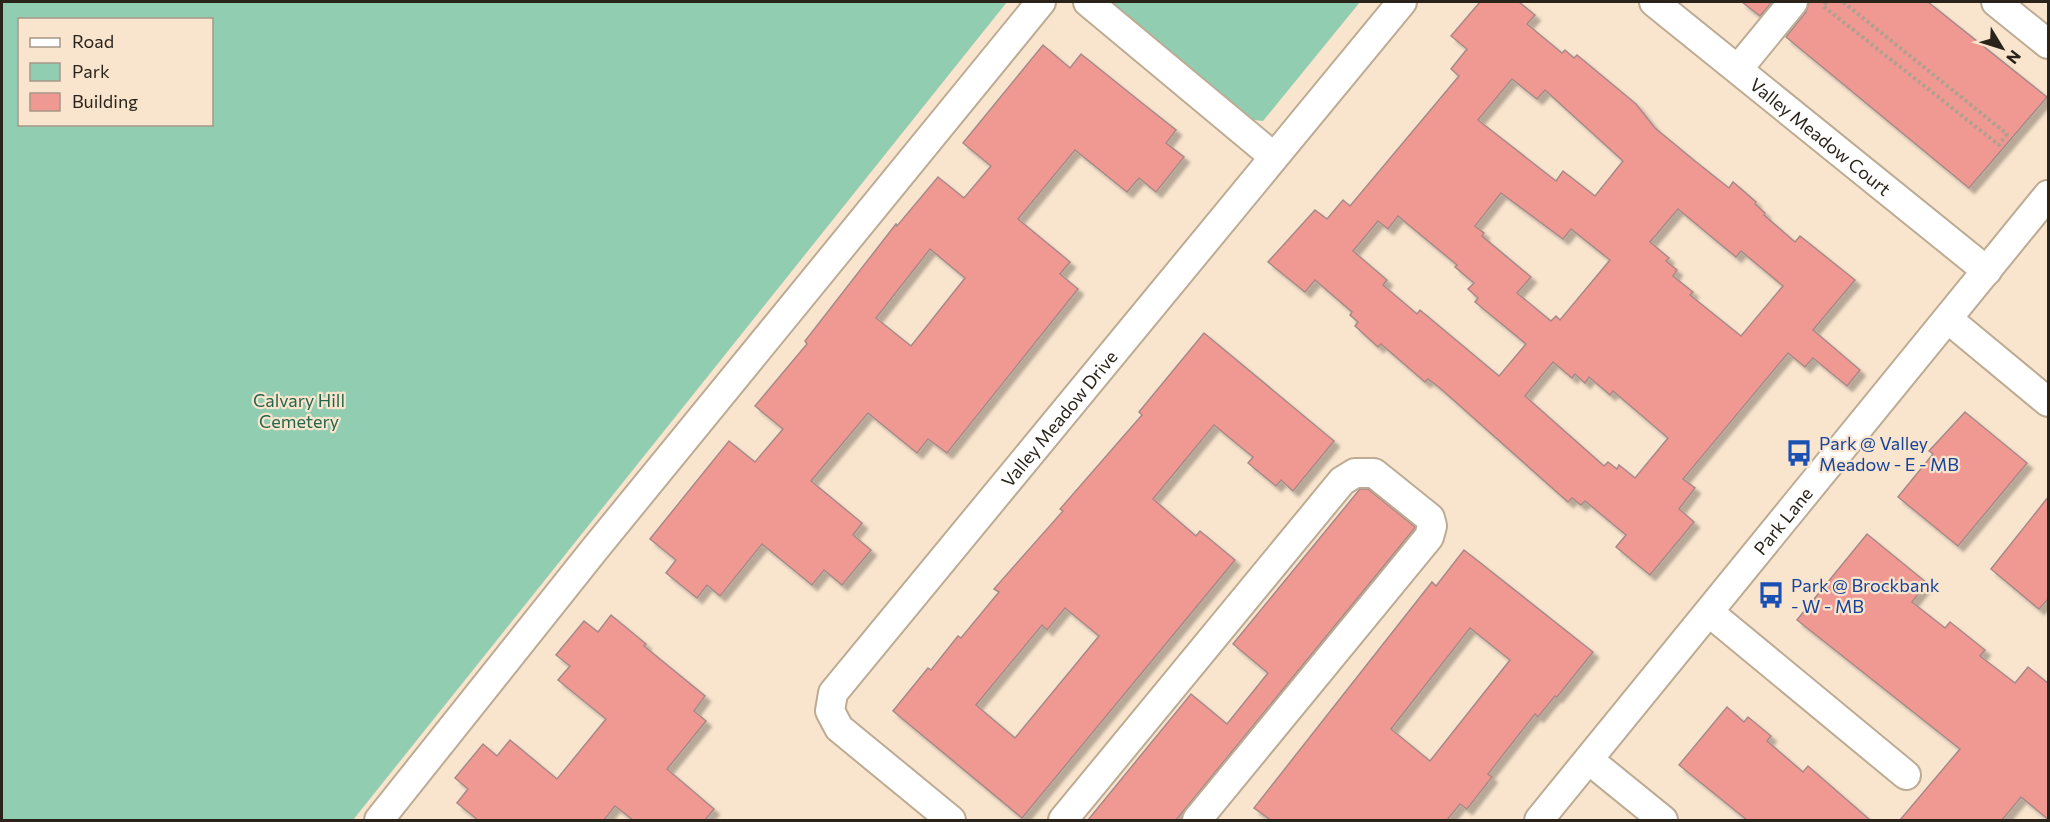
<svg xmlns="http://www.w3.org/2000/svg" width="2050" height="822" font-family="Commissioner,sans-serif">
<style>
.green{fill:#91cdb0;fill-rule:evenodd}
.building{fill:#f09992;stroke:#a88987;stroke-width:1.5;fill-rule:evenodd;filter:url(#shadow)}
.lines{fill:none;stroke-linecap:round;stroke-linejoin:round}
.minor-casing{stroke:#bdab94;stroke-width:32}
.path{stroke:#b0a08e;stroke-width:4;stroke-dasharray:3 3;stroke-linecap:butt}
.minor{stroke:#fff;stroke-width:28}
.labels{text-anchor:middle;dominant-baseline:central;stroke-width:4.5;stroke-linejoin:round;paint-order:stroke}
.street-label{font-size:18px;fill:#2a231a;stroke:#f9e5ce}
.park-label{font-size:18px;fill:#22664b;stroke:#f9e5ce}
.transit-label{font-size:18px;fill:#164399;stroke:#f9e5ce;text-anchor:start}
</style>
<defs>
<filter id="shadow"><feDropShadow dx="5.5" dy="5.5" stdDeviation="1.5" flood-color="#0004"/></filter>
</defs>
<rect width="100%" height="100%" fill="#f9e5ce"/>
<g class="green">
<path d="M2,2H1007L353,820H2ZM20,20H212V124H20Z"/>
<path d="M1106,2H1360L1263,121L1254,120Z"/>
</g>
<g class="building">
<path d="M1480,2H1519L1535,15L1527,24L1562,53L1565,50L1574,58L1577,55L1636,104L1655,128L1695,161L1729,188L1733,182L1756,202L1755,204L1765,213L1764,215L1795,242L1800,236L1855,280L1813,330L1860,370L1847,386L1813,358L1805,367L1788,353L1683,479L1695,488L1679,509L1694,522L1650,575L1616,547L1626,535L1585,501L1581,505L1572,498L1568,502L1441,389L1428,379L1425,382L1381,344L1378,347L1355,326L1358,322L1350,315L1352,312L1315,280L1305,292L1268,262L1315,210L1327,219L1343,200L1350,206L1459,76L1451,69L1467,49L1451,36ZM1512,79L1537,99L1545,90L1623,161L1595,196L1563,171L1556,181L1478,120ZM1501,193L1563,239L1571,229L1610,260L1560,320L1556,316L1551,321L1517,293L1531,277L1482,236L1484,233L1475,226ZM1678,209L1736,257L1741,251L1783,286L1741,336L1690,295L1693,292L1673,276L1677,270L1666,261L1669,258L1650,242ZM1398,216L1457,265L1455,267L1474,283L1468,289L1478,298L1475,302L1526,344L1499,376L1420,310L1417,314L1383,285L1387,280L1353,251L1378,221L1388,229ZM1553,362L1572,378L1575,374L1585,383L1589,377L1610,395L1613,391L1668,438L1635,478L1619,465L1617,469L1608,462L1604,466L1525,396Z"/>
<path d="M1742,2H1772L1760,16Z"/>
<path d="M1809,2H1928L2047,97L1969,188L1786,37L1806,12Z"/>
<path d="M1043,45L1070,68L1081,54L1142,103L1176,130L1166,143L1184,157L1156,192L1139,178L1127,192L1075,150L1018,219L1070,262L1060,274L1078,289L947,453L928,439L917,453L868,413L811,481L862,523L853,535L871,550L842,585L824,570L812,585L762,544L720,596L707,585L697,598L666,573L676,560L650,539L729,441L755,462L783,429L755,406L807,344L805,341L896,224L897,226L938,177L964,198L991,166L963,143ZM930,249L965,278L911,346L876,318Z"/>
<path d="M1204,333L1334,441L1293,491L1281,480L1276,486L1248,463L1253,457L1214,425L1153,499L1196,536L1200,531L1235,560L1022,818L893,711L928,668L931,670L958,636L961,638L999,592L994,589L1063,511L1060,509L1142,415L1139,412ZM1065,608L1099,636L1015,738L976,705L1042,625L1047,630Z"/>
<path d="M1965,412L2027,463L1958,546L1898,497L1933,454L1929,451Z"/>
<path d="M1360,489H1368L1415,527L1414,529L1176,820H1088L1191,694L1227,724L1268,673L1233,644Z"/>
<path d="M2049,496V598L2039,609L1991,569Z"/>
<path d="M1867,534L1927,583L1912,602L1945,628L1950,622L1985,650L1980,656L2015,683L2028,667L2049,684V820L2021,797L2002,820H1900L1960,749L1797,620Z"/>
<path d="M1464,550L1593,652L1557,697L1555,696L1538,717L1535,714L1488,774L1492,777L1467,809L1460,804L1447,820H1271L1254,808L1432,582L1436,586ZM1470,628L1510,660L1430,761L1391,729Z"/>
<path d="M611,615L646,644L644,646L705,696L694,711L706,721L667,769L714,809L705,820H633L615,806L604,820H478L457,803L468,789L455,778L483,744L497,756L510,740L557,779L606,719L558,680L570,666L556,655L584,621L598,632Z"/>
<path d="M1727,707L1744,722L1748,717L1771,736L1767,741L1803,772L1808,766L1870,820H1747L1679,765Z"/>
</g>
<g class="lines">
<defs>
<g id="minor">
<path d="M1088,2L1274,157"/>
<path id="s1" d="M1654,2L1987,271"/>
<path d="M1996,2L2048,44"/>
<path d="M1738,69L1793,2"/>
<path d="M1948,319L2048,402"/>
<path d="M1710,613L1906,775"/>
<path d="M1589,760L1663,820"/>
<path d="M379,820L594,550L1041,2"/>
<path id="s2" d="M951,820L839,728L830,711L833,693L1402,2"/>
<path d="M1063,820L1342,481L1355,473H1374L1430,518L1432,526L1429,537L1197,820"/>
<path id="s3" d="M1539,820L2048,195"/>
</g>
</defs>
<use href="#minor" class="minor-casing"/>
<path class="path" d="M1826,2L1823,6L1999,145L2007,134L1843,2"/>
<use href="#minor" class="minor"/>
</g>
<defs>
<symbol id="bus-bare" viewBox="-9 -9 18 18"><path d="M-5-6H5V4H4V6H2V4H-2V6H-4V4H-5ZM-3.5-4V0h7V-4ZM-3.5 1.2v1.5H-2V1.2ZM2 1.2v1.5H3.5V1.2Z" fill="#1a4fb4" stroke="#f9e5ce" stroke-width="2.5" paint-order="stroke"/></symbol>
</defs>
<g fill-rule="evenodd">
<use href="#bus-bare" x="1780" y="434" width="38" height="38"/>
<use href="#bus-bare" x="1752" y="576" width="38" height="38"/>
</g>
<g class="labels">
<g class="street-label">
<text stroke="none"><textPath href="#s1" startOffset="214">Valley Meadow Court</textPath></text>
<text stroke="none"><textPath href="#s2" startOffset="538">Valley Meadow Drive</textPath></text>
<text stroke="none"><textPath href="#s3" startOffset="386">Park Lane</textPath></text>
</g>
<g class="park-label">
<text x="299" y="400">Calvary Hill<tspan x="299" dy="21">Cemetery</tspan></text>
</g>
<g class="transit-label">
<text x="1819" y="443">Park @ Valley<tspan x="1819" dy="21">Meadow - E - MB</tspan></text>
<text x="1791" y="585">Park @ Brockbank<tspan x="1791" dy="21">- W - MB</tspan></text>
</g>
</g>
<rect width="2050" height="822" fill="none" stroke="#2a231a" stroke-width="6"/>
<rect x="18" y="18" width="195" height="108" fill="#f9e5ce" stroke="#a69786" stroke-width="1.5"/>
<rect x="30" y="38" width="30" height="9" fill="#ffffff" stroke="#a69786" stroke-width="1.5"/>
<text x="72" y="48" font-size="18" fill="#2a231a">Road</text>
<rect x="30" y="63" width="30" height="18" fill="#91cdb0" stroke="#a69786" stroke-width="1.5"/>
<text x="72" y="78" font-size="18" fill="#2a231a">Park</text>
<rect x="30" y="93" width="30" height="18" fill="#f09992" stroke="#a69786" stroke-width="1.5"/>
<text x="72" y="108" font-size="18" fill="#2a231a">Building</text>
<g transform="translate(2002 48) rotate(128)" stroke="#f9e5ce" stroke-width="4.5" paint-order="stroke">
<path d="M0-4.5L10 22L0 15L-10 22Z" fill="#2a231a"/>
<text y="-9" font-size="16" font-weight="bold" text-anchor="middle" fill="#2a231a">N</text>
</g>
</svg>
